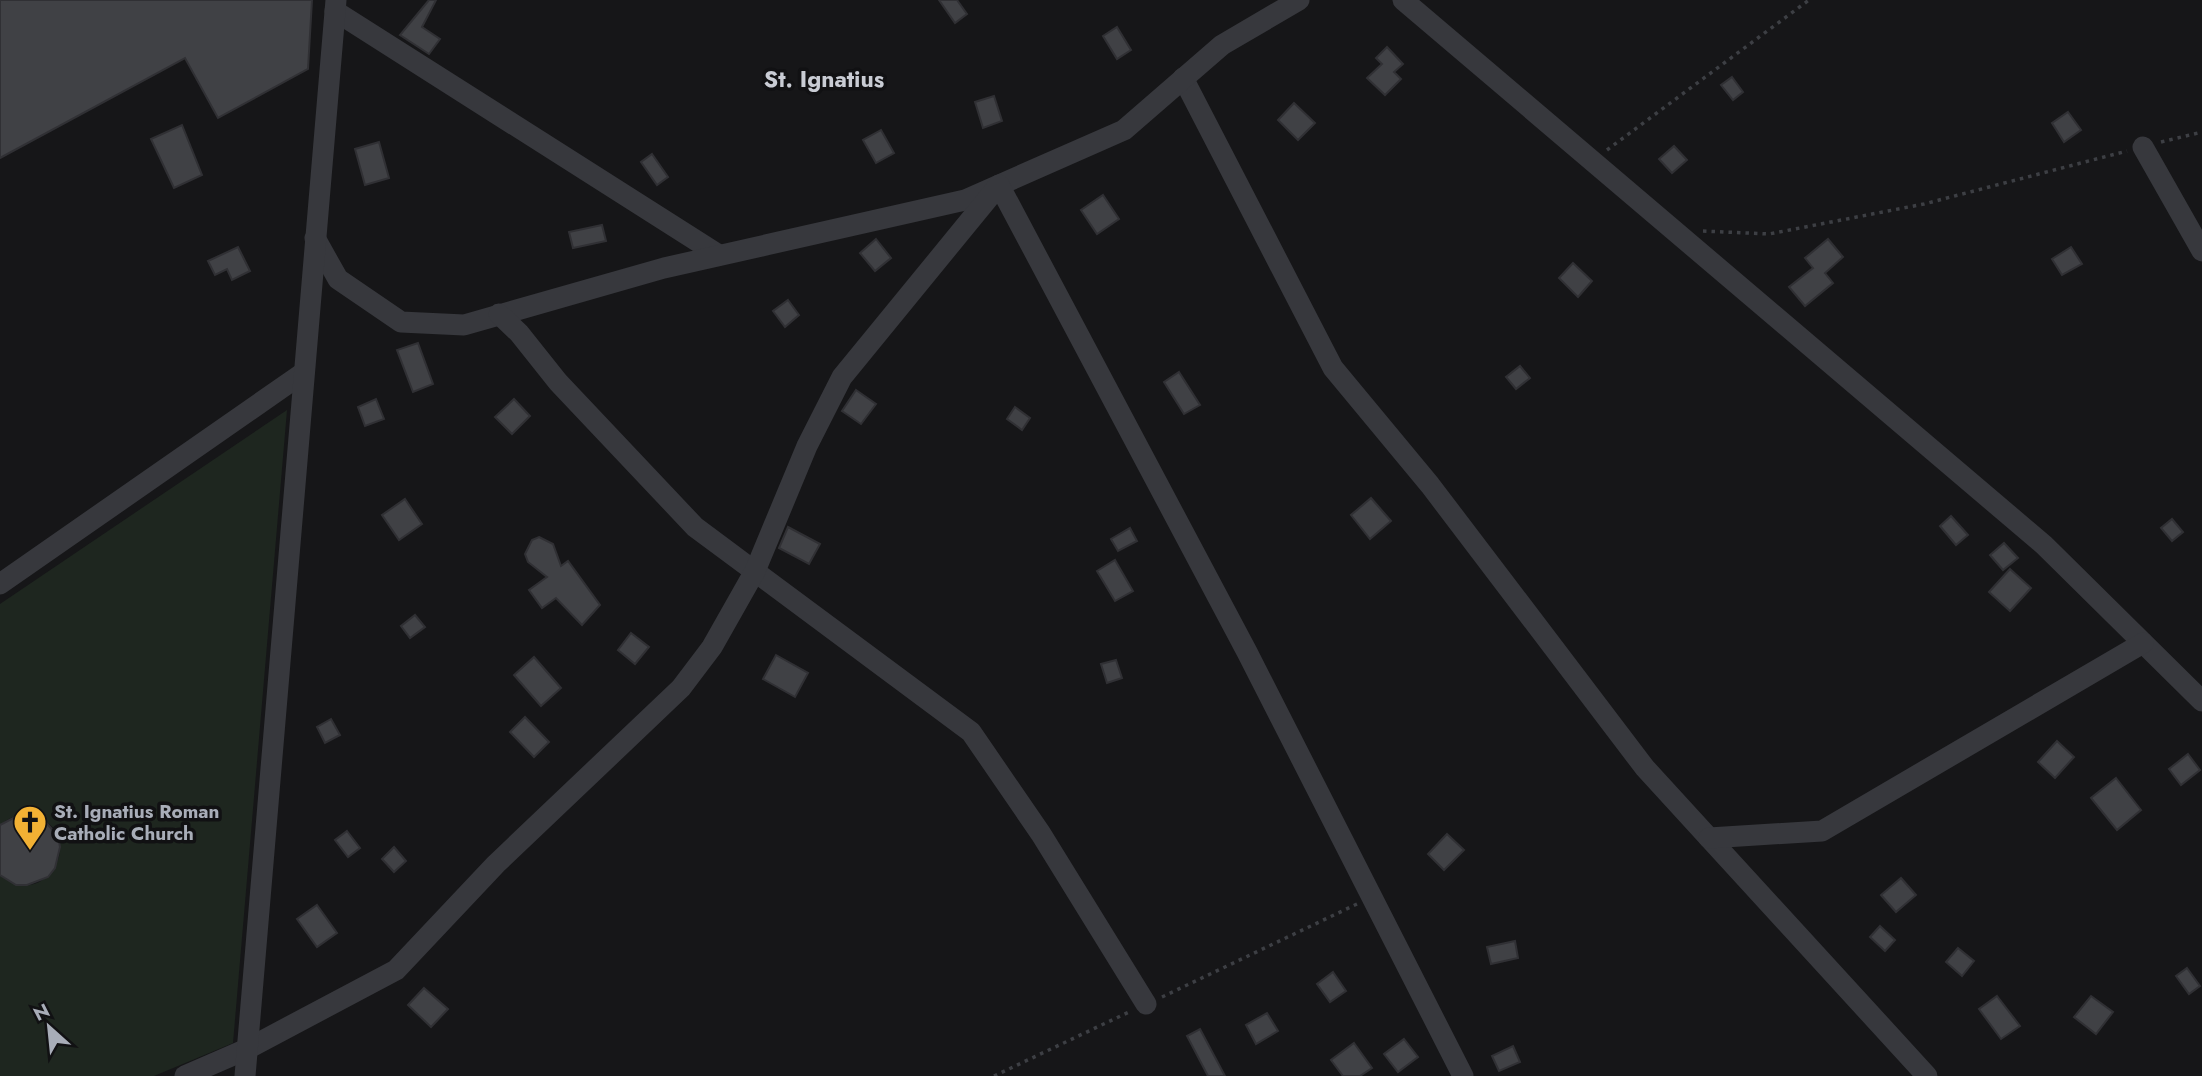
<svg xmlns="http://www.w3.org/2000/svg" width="2202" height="1076" font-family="Jost,sans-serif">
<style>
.green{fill:#1e261f}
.building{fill:#404145;stroke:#303034;stroke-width:2}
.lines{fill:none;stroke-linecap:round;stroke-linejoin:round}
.path{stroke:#3d3f44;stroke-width:3.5;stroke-dasharray:3.5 5;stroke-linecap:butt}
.minor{stroke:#37383d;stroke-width:21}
.labels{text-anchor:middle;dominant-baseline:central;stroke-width:7;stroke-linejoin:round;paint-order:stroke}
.poi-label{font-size:19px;font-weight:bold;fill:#a8adb8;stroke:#111113;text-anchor:start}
.quarter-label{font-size:23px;font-weight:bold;fill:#c9ccd4;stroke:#111113}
</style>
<rect width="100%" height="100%" fill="#161618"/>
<path class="green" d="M287,410L233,1043L154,1076H0V875C45,914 89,834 36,817C22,812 11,816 0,825V604Z"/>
<g class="building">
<path d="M0,0H312L308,69L218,118L185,58L0,158Z"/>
<path d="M429,0H436L422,27L440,39L429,54L400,35Z"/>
<path d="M939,0H957L967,14L955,23Z"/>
<path d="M1117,27L1131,50L1117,59L1103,36Z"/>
<path d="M1387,47L1403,64L1394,72L1401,79L1385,95L1367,78L1382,64L1376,58Z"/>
<path d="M1732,77L1743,92L1733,100L1721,85Z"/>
<path d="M994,96L1002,121L983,128L975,102Z"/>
<path d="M1294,103L1315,123L1298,140L1278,120Z"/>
<path d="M2068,112L2081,130L2064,142L2052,123Z"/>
<path d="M182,125L202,175L174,188L151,139Z"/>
<path d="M881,130L894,153L876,163L863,140Z"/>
<path d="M379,142L389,178L365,185L355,149Z"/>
<path d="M1674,146L1687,160L1672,173L1659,159Z"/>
<path d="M652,154L668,177L657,185L641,162Z"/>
<path d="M1103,195L1119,219L1097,234L1081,210Z"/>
<path d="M602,225L606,241L573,248L569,232Z"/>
<path d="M876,239L891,258L875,271L860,253Z"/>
<path d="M1828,239L1843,257L1825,273L1833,283L1805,306L1789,287L1813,268L1805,258Z"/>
<path d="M238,247L250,271L232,280L227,269L215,275L208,261Z"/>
<path d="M2071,247L2082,264L2062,275L2052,259Z"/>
<path d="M1573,263L1592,281L1578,297L1559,278Z"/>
<path d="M788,300L799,315L785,327L773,311Z"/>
<path d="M418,343L433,384L413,392L397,350Z"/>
<path d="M1520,366L1530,378L1516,389L1506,377Z"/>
<path d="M1179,372L1200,405L1184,414L1164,382Z"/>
<path d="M856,390L876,404L861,424L842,411Z"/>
<path d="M376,399L384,419L365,426L358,407Z"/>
<path d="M514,399L530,416L512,434L495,417Z"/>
<path d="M1015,407L1030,418L1022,430L1007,419Z"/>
<path d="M1371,498L1391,521L1370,539L1351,515Z"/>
<path d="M405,499L422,524L399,540L382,515Z"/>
<path d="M1951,516L1968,535L1956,545L1940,526Z"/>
<path d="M2172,519L2183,532L2172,541L2161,528Z"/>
<path d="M788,527L820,544L809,564L779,548Z"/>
<path d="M1130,528L1137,541L1118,551L1111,539Z"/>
<path d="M539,537L553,544L561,566L568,561L600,605L582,625L556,598L542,608L529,590L547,577L528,562L525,554L532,540Z"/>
<path d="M2004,543L2018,558L2003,570L1990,555Z"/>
<path d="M1115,560L1133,591L1115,601L1097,571Z"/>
<path d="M2010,569L2031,588L2010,611L1989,592Z"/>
<path d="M415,615L425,627L410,638L401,626Z"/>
<path d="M631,633L649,647L635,664L618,650Z"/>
<path d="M776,655L808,673L795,697L763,679Z"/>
<path d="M534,657L561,688L541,706L514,675Z"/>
<path d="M1116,660L1122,678L1107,683L1101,664Z"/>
<path d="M525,717L549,742L534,757L510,732Z"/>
<path d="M331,719L340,735L325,743L317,727Z"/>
<path d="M2057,741L2074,757L2055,778L2038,762Z"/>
<path d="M2188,754L2200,770L2181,785L2169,769Z"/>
<path d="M2116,778L2141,810L2117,830L2091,798Z"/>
<path d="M19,815L43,819L58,836L60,847L55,868L48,877L27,885H16L0,875V825Z"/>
<path d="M347,831L360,848L348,857L335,840Z"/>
<path d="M1447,834L1464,850L1444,870L1428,854Z"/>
<path d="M394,847L406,861L394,872L382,859Z"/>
<path d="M1901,878L1916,895L1896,912L1881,895Z"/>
<path d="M317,905L337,933L317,947L297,919Z"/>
<path d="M1880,926L1895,940L1885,951L1870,937Z"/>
<path d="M1515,941L1518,958L1491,964L1487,947Z"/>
<path d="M1958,948L1974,961L1962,976L1946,962Z"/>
<path d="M2187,968L2200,986L2189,994L2176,976Z"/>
<path d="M1333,972L1346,991L1330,1002L1317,984Z"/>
<path d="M424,988L448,1009L431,1027L408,1005Z"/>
<path d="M1997,996L2020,1026L2001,1039L1979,1009Z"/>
<path d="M2091,996L2113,1012L2096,1034L2074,1017Z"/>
<path d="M1267,1013L1278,1031L1256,1044L1246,1025Z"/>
<path d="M1200,1029L1225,1076H1208L1187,1036Z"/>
<path d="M1404,1039L1418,1057L1398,1072L1384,1054Z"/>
<path d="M1354,1043L1372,1068L1360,1076H1343L1331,1060Z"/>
<path d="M1513,1046L1520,1062L1499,1071L1492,1056Z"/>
</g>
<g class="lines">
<g class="path">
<path d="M2161,142L2202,132"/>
<path d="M1607,150L1809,0"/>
<path d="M1703,231L1769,234L1924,204L2127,151"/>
<path d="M1162,997L1357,904"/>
<path d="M994,1076L1129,1012"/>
</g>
<g class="minor">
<path d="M1403,0L2044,545L2202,701"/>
<path d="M335,11L719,255"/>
<path d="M1183,78L1333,368L1430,485L1645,768L1927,1076"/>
<path d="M2143,147L2202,251"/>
<path d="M315,238L338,279L401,322L464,325L664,268L965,200L1124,130L1222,45L1299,0"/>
<path d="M499,314L519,333L558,382L695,527L971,732L1041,834L1146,1004"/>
<path d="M0,584L303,373"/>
<path d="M1709,838L1822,831L2143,643"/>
<path d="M185,1076L247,1049L396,970L496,864L681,688L712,647L755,571L807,446L842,377L999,185L1247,652L1463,1076"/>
<path d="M245,1076L336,0"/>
</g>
</g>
<defs>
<symbol id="church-pin" viewBox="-11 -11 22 30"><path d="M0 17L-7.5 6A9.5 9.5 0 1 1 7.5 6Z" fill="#f2b134" stroke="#111113"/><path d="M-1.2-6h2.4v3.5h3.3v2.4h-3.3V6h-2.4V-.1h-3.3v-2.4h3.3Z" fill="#111"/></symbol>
</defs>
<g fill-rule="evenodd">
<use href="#church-pin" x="11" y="803" width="38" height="52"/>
</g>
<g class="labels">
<g class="poi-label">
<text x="54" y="811">St. Ignatius Roman<tspan x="54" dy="22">Catholic Church</tspan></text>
</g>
<g class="quarter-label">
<text x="824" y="79">St. Ignatius</text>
</g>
</g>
<g transform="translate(49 1027) rotate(333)" stroke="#111113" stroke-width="5" paint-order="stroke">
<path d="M0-5L12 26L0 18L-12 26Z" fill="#a8adb8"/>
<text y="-10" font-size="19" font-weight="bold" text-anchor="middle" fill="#a8adb8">N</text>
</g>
</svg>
